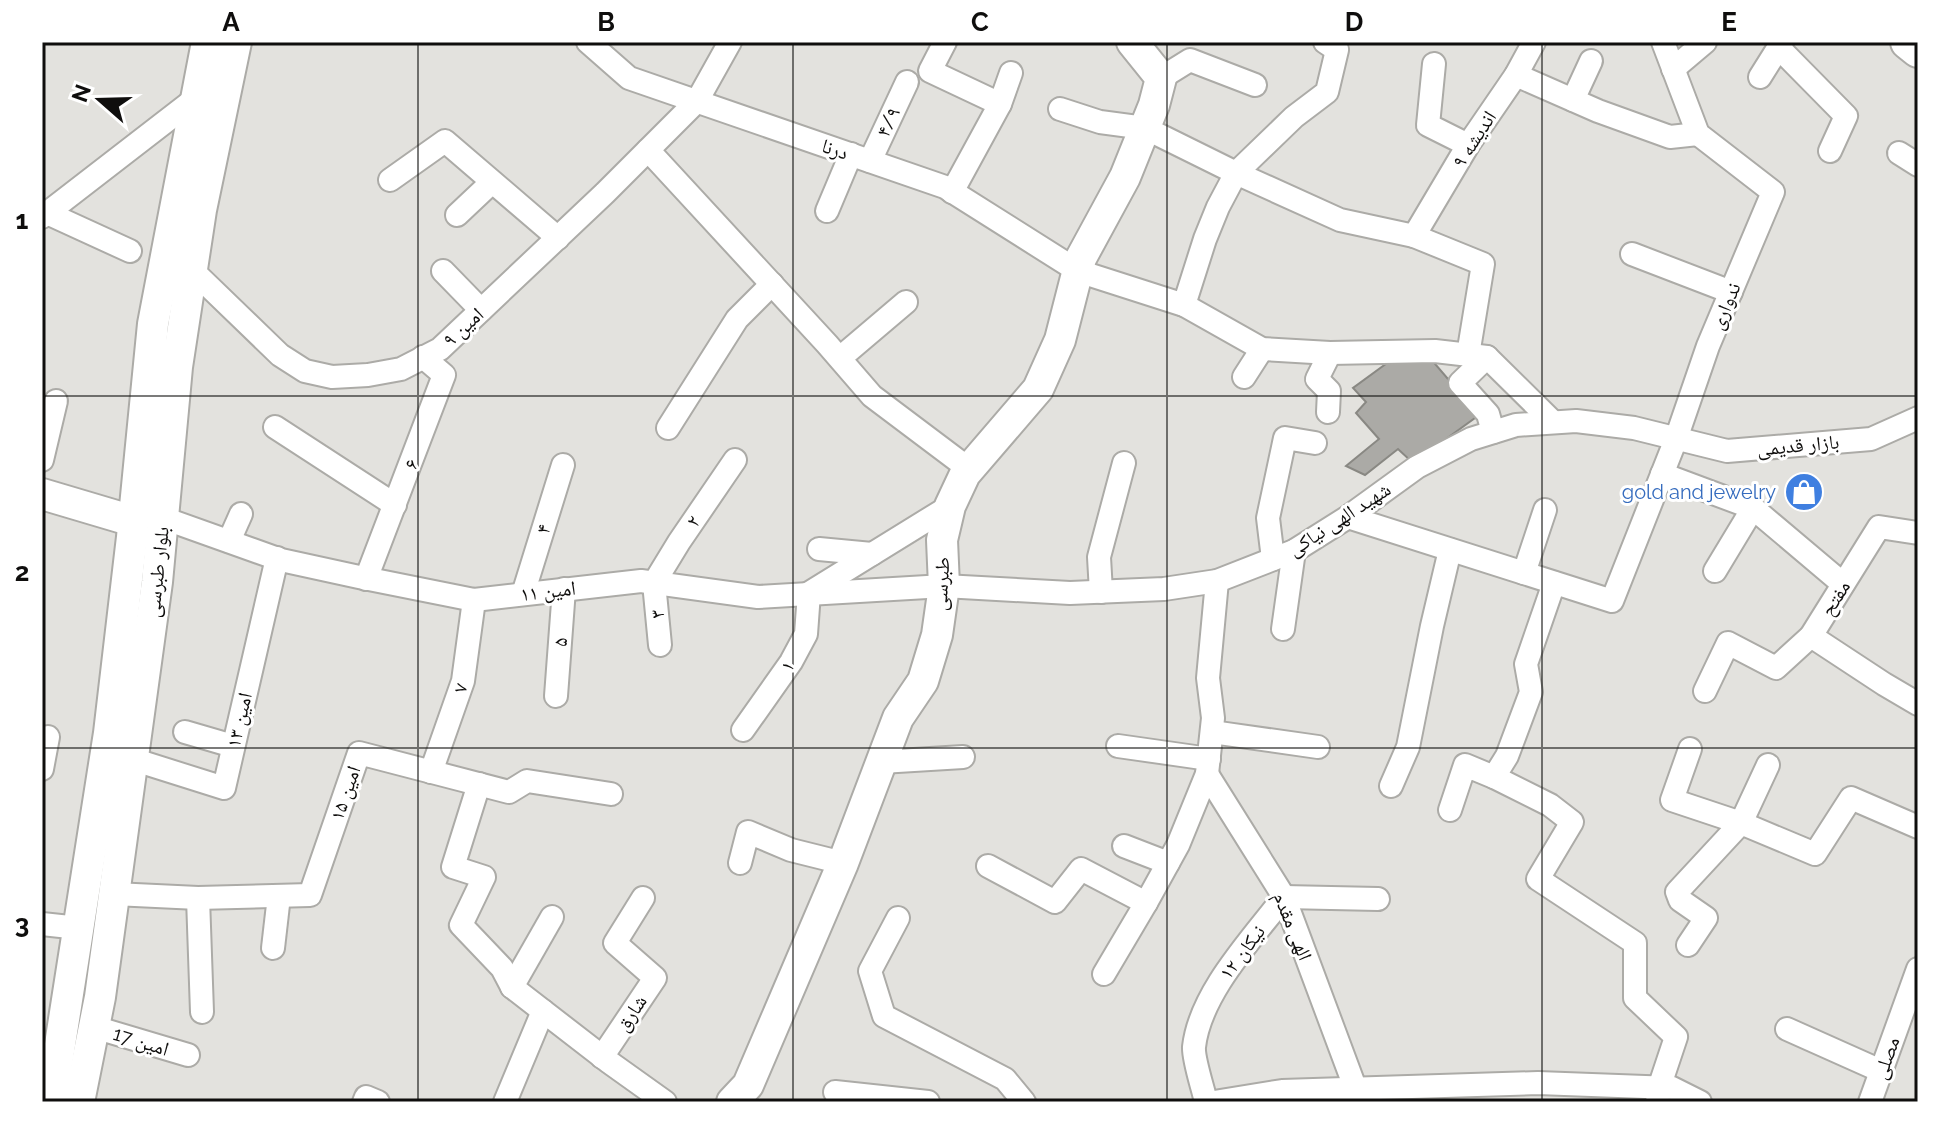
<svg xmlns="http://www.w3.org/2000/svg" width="1960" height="1144" font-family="Raleway,'Noto Naskh Arabic',sans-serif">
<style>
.building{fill:#abaaa6;stroke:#898883;stroke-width:2}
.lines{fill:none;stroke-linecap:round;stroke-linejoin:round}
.street-casing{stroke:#acaba7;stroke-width:26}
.secondary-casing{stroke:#acaba7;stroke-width:34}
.primary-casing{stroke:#acaba7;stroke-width:38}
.street{stroke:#fff;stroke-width:22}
.secondary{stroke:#fff;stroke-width:30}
.primary{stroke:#fff;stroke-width:34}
.grid{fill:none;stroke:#0f0e0d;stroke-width:2;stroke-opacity:0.55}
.labels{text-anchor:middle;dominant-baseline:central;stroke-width:6;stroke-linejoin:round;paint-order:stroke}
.street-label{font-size:20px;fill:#0f0e0d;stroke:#fff}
.shop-label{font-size:20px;fill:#366cbe;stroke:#fff;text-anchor:end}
.neatline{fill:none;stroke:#0f0e0d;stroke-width:3}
.grid-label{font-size:26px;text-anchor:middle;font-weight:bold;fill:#0f0e0d}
</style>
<rect width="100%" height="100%" fill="#e3e2de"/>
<path class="building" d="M1394,358H1430L1479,415L1413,463L1398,449L1365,475L1346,466L1379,439L1356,413L1366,402L1353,388Z"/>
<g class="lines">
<defs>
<g id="street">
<path d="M588,42L629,78L945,187L1078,271L1184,305L1262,349L1330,353L1435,351L1487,357L1553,422"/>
<path d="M945,42L930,71L1000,104L952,192"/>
<path d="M1779,48L1846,116L1830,151"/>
<path d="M1434,64L1428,125L1468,145"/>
<path d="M1673,69L1705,42"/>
<path d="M1516,75L1598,111L1670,137L1698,134"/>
<path d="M1760,77L1782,42"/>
<path d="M1161,78L1190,60L1255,85"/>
<path d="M1573,100L1591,61"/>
<path d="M1000,104L1011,73"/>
<path d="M1060,109L1100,122L1145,128L1236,173L1340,220L1414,236L1483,264L1468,355"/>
<path d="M648,150L827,344L872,396L969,469"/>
<path d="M1899,153L1918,165"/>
<path d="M870,161L907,82"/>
<path d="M390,180L445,141L558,238"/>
<path d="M827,211L851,154"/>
<path d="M47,213L130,251"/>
<path d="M457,215L492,182"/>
<path d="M42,217L196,98"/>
<path d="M1414,236L1468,145L1516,75L1534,42"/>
<path d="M1632,254L1731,292"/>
<path d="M192,270L280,355L305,371L332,377L368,375L401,369L440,349L605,193L697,101L730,42"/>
<path d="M443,271L481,310"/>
<path d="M1184,305L1205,239L1218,207L1236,173L1294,117L1327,92L1337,50L1325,42"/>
<path d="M1487,357L1460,383L1488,414L1493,432"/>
<path d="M840,358L906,302"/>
<path d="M1244,377L1262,349"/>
<path d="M1328,412L1329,391L1317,379L1330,353"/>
<path d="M275,427L395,505"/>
<path d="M668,428L737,319L772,284"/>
<path d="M42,460L56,401"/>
<path d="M1662,474L1753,508L1843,584"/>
<path d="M1348,517L1612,601L1676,439L1708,346L1773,192L1698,134L1663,42"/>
<path d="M163,518L281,560L359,577L474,600L641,581L758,597L944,586L1070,593L1164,589L1217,581L1294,551L1348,517L1417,467L1471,439L1516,425L1576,421L1634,428L1727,451L1871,439L1918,418"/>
<path d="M1918,533L1879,527L1811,636L1884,684L1918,704"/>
<path d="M229,541L241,514"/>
<path d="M819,549L872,554"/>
<path d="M1273,559L1268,518L1285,438L1315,443"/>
<path d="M1715,571L1753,508"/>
<path d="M1524,573L1545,510"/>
<path d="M366,579L444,375L423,357"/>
<path d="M1554,583L1526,664L1531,692L1507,756L1494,777L1550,805L1572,822L1538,879L1635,943V998L1676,1037L1659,1088L1657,1102"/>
<path d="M1101,592L1099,557L1124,463"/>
<path d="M523,594L563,465"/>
<path d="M1283,629L1294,551"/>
<path d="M660,645L654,583L679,542L735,460"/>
<path d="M1705,691L1728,643L1776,668L1811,636"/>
<path d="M556,696L564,589"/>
<path d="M743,730L791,662L806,634L809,593L950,506"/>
<path d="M185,732L233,746"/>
<path d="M1212,732L1318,747"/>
<path d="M1118,746L1209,759"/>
<path d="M1690,749L1672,800L1741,823L1815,854L1851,798L1918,827"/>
<path d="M132,759L224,788L277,558"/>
<path d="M881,762L963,757"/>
<path d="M42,769L48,737"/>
<path d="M431,772L463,681L474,600"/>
<path d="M1207,774L1284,897L1356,1090"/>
<path d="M479,784L453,867L484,877L461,925L502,968L512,987L609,1062L665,1102"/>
<path d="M1391,786L1408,747L1432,626L1450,550"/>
<path d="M1450,810L1465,765L1494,777"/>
<path d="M1124,846L1168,863"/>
<path d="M740,863L748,832L791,850L843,863"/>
<path d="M988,866L1055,902L1081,869L1146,903"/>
<path d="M114,894L198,898L310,895L359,753L509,792L527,781L611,794"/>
<path d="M198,898L202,1012"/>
<path d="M898,918L870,971L884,1016L1005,1079L1024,1102"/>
<path d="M42,924L79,928"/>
<path d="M1688,945L1706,918L1680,900L1677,892L1741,823L1768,765"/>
<path d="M273,948L279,896"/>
<path d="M1104,974L1146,903L1178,845L1207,774L1213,718L1208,678L1217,581"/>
<path d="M512,987L552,917"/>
<path d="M94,1027L188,1055"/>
<path d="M1787,1029L1881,1071"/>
<path d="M602,1057L655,978L615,943L643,898"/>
<path d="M835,1092L928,1102"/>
<path d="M364,1102L366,1097L378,1102"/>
<path d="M505,1102L543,1011"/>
<path d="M1206,1102C1203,1088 1193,1059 1194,1047C1200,993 1252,939 1284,897L1378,899"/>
<path d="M1214,1102L1282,1091L1538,1083L1672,1088L1700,1102"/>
<path d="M1870,1102L1918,969"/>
</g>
<g id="secondary">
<path d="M42,494L133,521"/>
<path d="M51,1102L109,733L132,537L153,324L207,42"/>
<path d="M79,1102L100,997L157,582L177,367L201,210L236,42"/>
<path d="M732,1102L748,1085L843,863L898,718L923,681L937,635L944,586L942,540L950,506L965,474L1038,389L1060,340L1081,258L1125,177L1154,105L1161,78L1132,42"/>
</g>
<path id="primary" d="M1908,42L1918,50"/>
</defs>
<use href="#street" class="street-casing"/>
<use href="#secondary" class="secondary-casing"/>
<use href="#primary" class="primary-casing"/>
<use href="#street" class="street"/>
<use href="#secondary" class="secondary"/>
<use href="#primary" class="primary"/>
</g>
<path class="grid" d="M418,42V1102M793,42V1102M1167,42V1102M1542,42V1102M42,396H1918M42,748H1918"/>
<defs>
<symbol id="shop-disc" viewBox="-11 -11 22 22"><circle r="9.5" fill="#3f7fe0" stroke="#fff"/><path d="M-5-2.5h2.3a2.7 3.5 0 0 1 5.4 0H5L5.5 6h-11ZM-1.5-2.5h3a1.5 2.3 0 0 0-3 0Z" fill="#fff"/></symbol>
</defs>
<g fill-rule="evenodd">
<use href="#shop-disc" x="1782" y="470" width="44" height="44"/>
</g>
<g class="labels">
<g class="street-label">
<text transform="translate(888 122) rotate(-65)">۴/۹</text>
<text transform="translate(1474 139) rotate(-57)">اندیشه ۹</text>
<text transform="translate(835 149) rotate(19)">درنا</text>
<text transform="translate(1725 306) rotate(-67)">ندواری</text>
<text transform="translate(463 327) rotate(-43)">امین ۹</text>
<text transform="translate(1798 445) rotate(-5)">بازار قدیمی</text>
<text transform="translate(411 464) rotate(-70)">۶</text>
<text transform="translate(1339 519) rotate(-33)">شهید الهی نیاکی</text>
<text transform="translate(693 521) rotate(-56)">۲</text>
<text transform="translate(543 529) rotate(-73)">۴</text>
<text transform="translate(157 572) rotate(-84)">بلوار طبرسی</text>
<text transform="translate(941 584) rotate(-87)">طبرسی</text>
<text transform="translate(548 591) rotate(-7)">امین ۱۱</text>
<text transform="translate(1835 598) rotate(-58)">مفتح</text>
<text transform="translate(657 614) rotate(-96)">۳</text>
<text transform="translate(560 642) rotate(-86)">۵</text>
<text transform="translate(787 666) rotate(-57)">۱</text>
<text transform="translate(460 688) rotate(-73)">۷</text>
<text transform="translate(239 720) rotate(-77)">امین ۱۳</text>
<text transform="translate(345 793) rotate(-71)">امین ۱۵</text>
<text transform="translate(1293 926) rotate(68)">الهی مقدم</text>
<text transform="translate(1242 952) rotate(-53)">نیکان ۱۲</text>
<text transform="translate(631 1013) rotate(-56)">شارق</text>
<text transform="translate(141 1041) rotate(17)">امین 17</text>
<text transform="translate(1886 1058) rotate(-70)">مصلی</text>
</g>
<g class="shop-label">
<text x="1776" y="492">gold and jewelry</text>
</g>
</g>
<rect width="1960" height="1144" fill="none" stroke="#ffffff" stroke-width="88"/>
<g transform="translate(100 100) rotate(290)" stroke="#ffffff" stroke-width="6" paint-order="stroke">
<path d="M0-6L14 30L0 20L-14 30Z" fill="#0f0e0d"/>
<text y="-12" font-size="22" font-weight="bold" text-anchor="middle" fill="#0f0e0d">N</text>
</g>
<rect x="44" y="44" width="1872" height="1056" class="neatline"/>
<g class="grid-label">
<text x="231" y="31">A</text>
<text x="606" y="31">B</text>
<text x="980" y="31">C</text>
<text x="1354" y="31">D</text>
<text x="1729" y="31">E</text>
<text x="22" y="229">1</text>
<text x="22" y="581">2</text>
<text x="22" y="933">3</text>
</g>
</svg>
